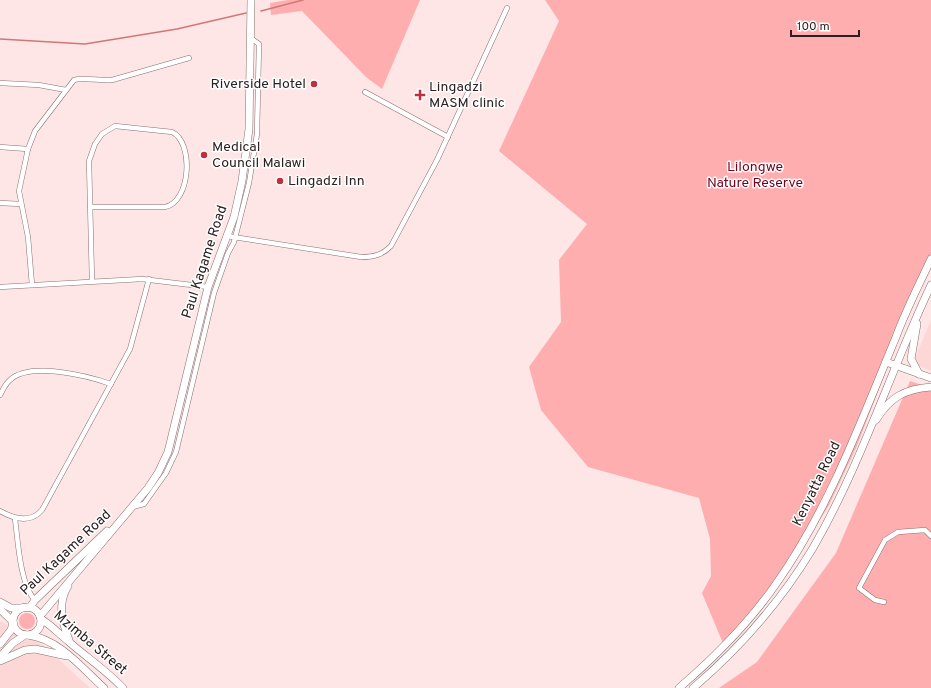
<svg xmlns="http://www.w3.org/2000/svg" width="931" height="688" font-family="Overpass,sans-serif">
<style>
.built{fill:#fdd7d6}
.green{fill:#feaeae}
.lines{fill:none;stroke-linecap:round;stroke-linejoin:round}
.stream{stroke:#d27678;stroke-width:1.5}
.street-casing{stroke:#8a7070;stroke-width:5.5}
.secondary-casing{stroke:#8a7070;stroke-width:8}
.street{stroke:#fff;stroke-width:4.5}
.secondary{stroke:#fff;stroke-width:7}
.poi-dot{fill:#bf2f41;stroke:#fff;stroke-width:1.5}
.labels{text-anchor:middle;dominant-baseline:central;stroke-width:3;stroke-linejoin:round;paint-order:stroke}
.poi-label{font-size:14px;fill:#2c2121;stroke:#fff;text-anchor:start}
.park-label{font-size:14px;fill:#77011c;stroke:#fff}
.street-label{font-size:14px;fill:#2c2121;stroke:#fff}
</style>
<rect width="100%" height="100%" fill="#fee6e6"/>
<g class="built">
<path d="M931,320V371L913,363Z"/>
<path d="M0,621L43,645L90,688H0Z"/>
</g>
<g class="green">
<path d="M288,0H420L382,89L366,77L302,11L271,15L270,3Z"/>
<path d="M545,0H931V255L856,448L829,505L797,557L725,648L702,593L711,576L710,539L699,498L588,467L541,410L529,367L561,322L559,260L587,224L499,151L559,21Z"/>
<path d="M910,381L931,388V688H719L757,662L836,553Z"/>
<circle cx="27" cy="621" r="8"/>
</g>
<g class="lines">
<g class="stream">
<path d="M261,11L303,0"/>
<path d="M0,39L85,44L177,29L246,13"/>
</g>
<defs>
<g id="street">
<path d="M0,83L39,85L66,90"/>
<path d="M365,92L448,137"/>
<path d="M0,147L28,149"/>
<path d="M0,203L21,204"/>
<path d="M90,207H165C191,202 194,142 172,132L115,126L102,134L95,144L89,161L92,281"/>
<path d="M227,236L361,257C374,257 382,255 391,246L437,160L507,8"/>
<path d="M32,285L28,237L19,191L28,149L35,131L74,80C81,77 102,81 112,80L189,58"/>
<path d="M0,287L142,279L208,287"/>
<path d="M0,395C3,390 5,384 10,380C30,361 88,376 111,384"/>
<path d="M132,507L144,504L166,473L176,452L214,293L228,253L234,242L249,183L257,134L259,44L252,39"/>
<path d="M0,511C14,519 30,524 42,510L130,349L149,279"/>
<path d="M15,519C18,541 20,585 35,600"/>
<path d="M884,602L875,600L859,588L885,540L898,532L925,530L931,536"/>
</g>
<g id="secondary">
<path d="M917,324L911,359L919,374"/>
<path d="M886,362L931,378"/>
<path d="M876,420C890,397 905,389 931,387"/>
<path d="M68,586C57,604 62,622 69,640"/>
<path d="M0,602L11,608H21"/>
<circle cx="27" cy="621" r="14"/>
<path d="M23,608L30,607L35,600L107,531"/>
<path d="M0,609L13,622"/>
<path d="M40,616L148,488L158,473L168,452L208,287L234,217L242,181L249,129L251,0"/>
<path d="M41,619C51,625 58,633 68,641C86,657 106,670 123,688"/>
<path d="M28,635C59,639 82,668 104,688"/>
<path d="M0,644L11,630L13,623"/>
<path d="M0,657L13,643L25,635"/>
<path d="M0,661L25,650L35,649L67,656"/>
<path d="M679,688C715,657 749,623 776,584C829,509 861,421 896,337C906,310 919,285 931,259"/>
<path d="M693,688C740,648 781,601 813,548C861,465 890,372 931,285"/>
</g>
</defs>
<use href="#street" class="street-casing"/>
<use href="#secondary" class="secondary-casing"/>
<use href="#street" class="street"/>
<use href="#secondary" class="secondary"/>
</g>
<g class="poi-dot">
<circle cx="314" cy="84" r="4"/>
<path d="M418 89h4v4h4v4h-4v4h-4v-4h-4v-4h4z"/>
<circle cx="204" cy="155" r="4"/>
<circle cx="280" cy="181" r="4"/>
</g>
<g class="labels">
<g class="poi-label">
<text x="306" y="84" text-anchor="end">Riverside Hotel</text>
<text x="429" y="87">Lingadzi<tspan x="429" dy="16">MASM clinic</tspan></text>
<text x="212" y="147">Medical<tspan x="212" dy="16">Council Malawi</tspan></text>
<text x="288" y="181">Lingadzi Inn</text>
</g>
<g class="park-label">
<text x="755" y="167">Lilongwe<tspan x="755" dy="16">Nature Reserve</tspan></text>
</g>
<g class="street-label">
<text transform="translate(205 262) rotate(-72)">Paul Kagame Road</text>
<text transform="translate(817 484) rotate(-64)">Kenyatta Road</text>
<text transform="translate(66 553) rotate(-43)">Paul Kagame Road</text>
<text transform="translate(90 643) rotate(40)">Mzimba Street</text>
</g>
</g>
<path d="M791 30v6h68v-6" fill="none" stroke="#2c2121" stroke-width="2"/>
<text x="797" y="30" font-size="12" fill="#2c2121" stroke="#ffffff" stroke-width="3" paint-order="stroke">100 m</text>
</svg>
